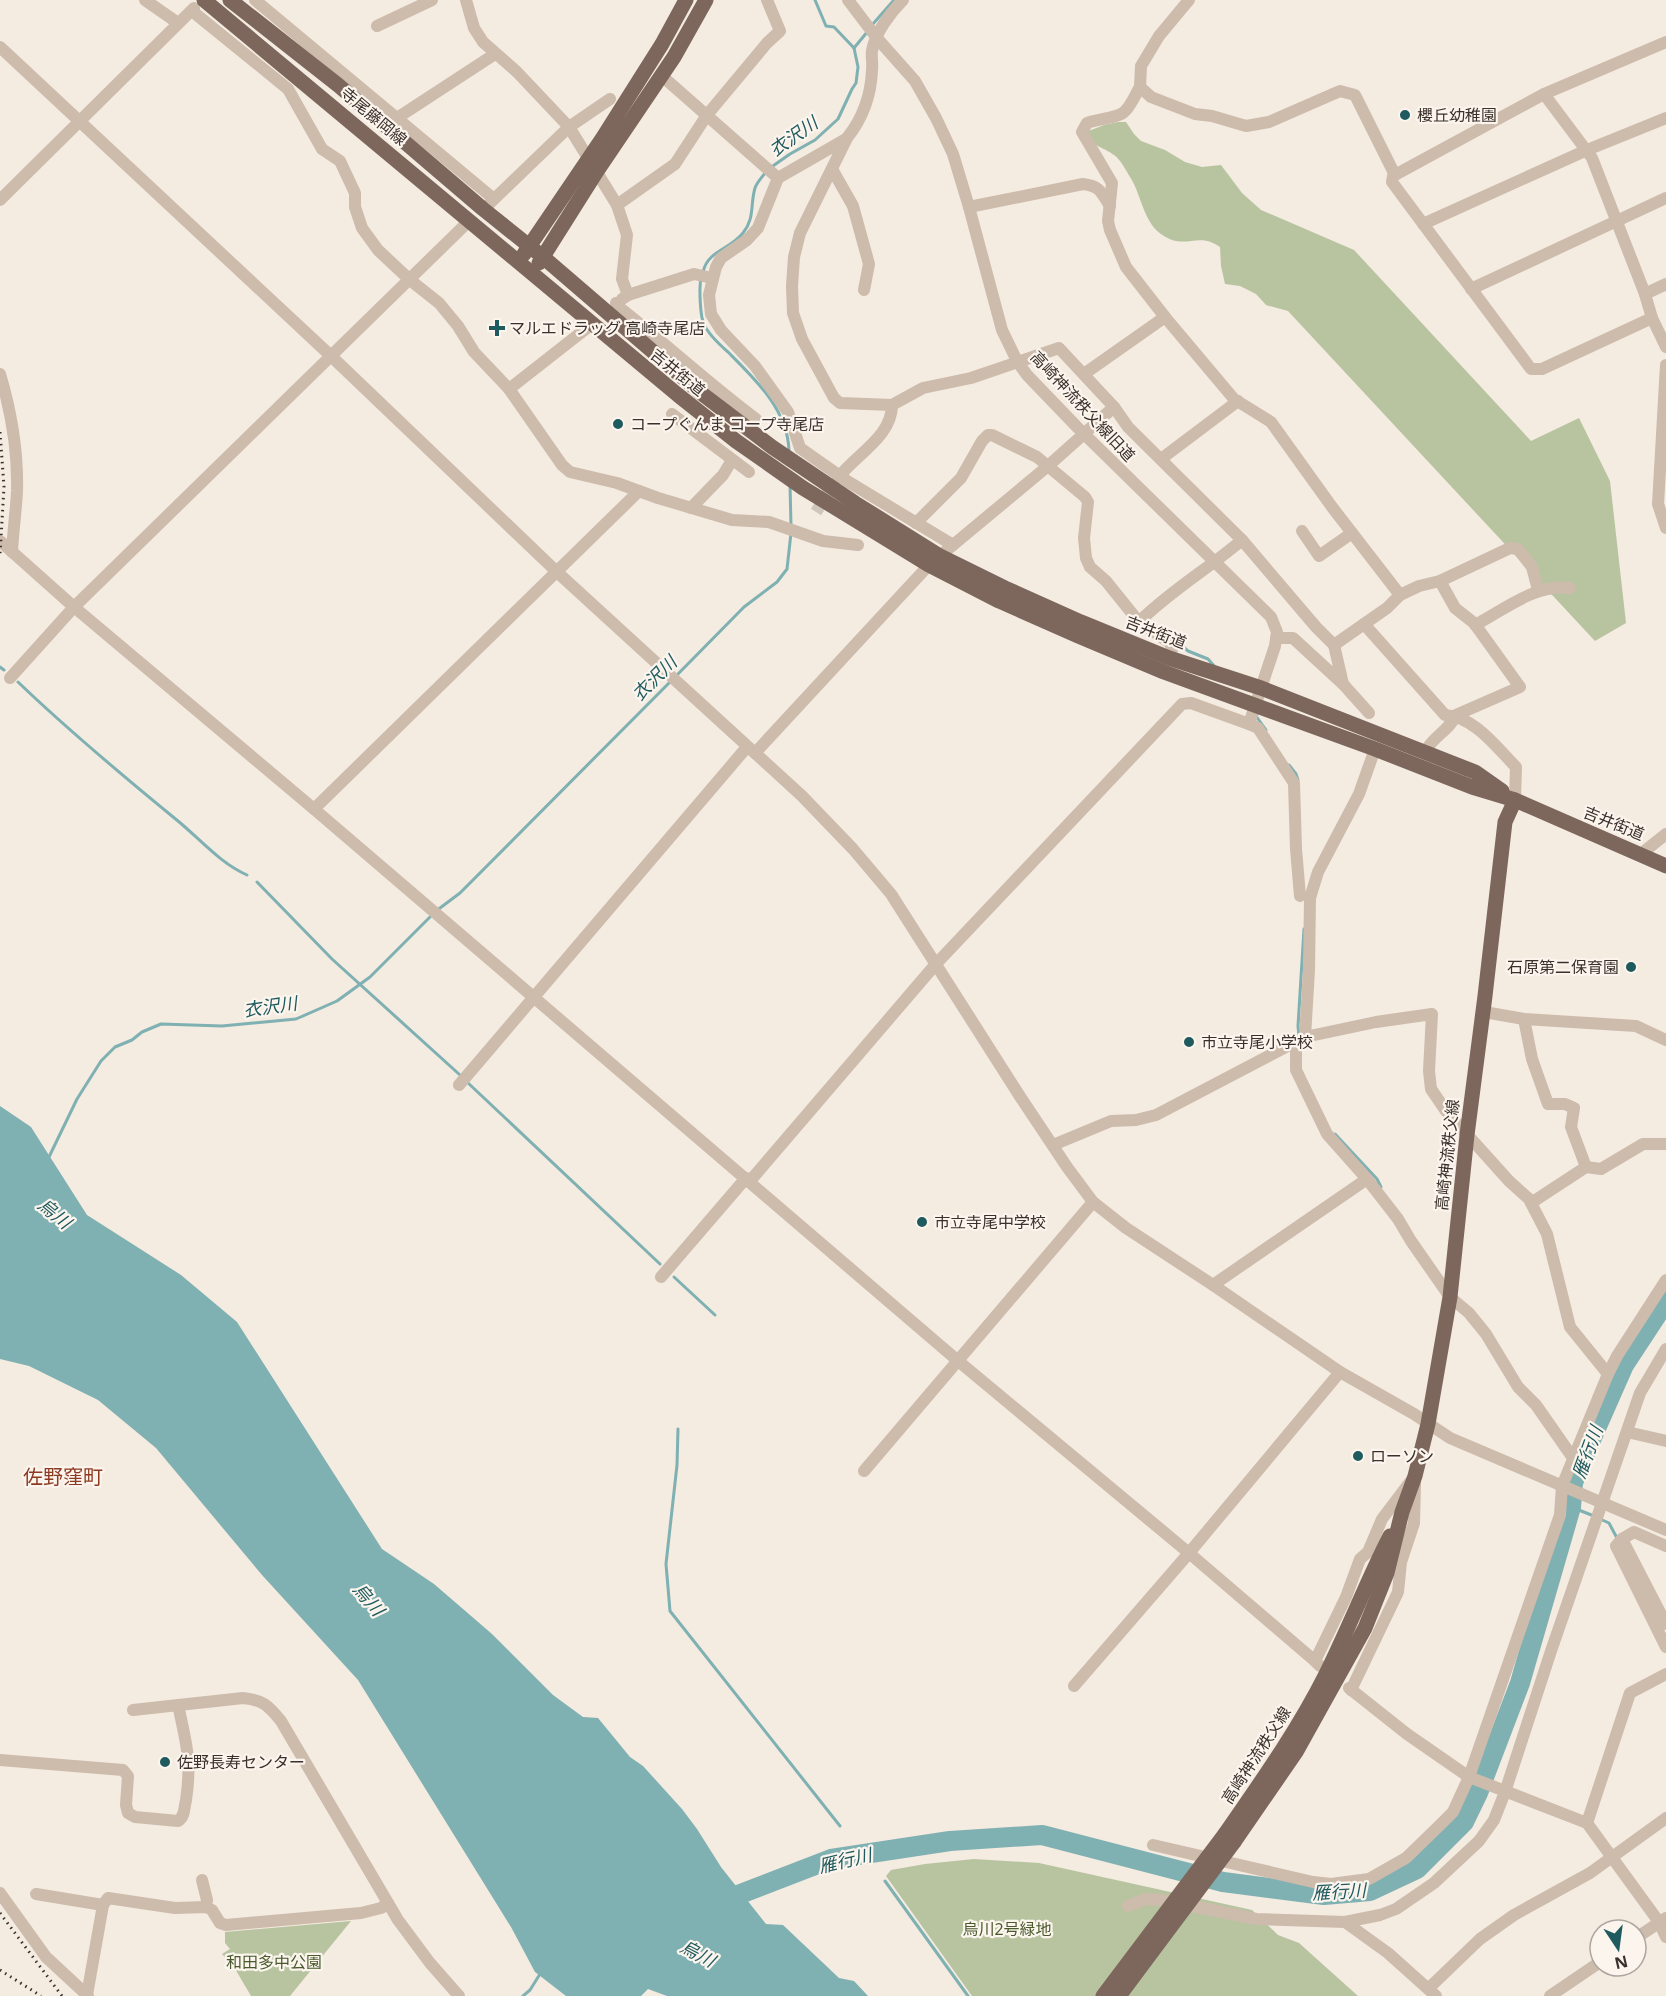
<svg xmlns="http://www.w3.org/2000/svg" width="1666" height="1996" font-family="'Noto Sans','Noto Sans JP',sans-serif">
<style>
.green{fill:#b8c4a0}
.water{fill:#7fb0b2}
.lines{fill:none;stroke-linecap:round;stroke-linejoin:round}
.stream{stroke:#7fb0b2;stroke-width:3}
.river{stroke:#7fb0b2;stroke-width:20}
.minor-tunnel{stroke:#cfc6bd;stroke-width:12;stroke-dasharray:12 6;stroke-linecap:butt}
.minor{stroke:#cdbbac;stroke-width:12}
.major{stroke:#7d675c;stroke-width:15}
.rail{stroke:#3b302b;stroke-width:3;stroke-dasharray:1.5 4.5;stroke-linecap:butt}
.major-bridge{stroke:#7d675c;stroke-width:15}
.poi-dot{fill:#1f5a5e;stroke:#fbf5ee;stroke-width:2}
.labels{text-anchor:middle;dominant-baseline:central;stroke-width:4.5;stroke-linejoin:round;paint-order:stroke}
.poi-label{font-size:16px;fill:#3b302b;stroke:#fbf5ee;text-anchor:start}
.street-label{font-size:16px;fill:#3b302b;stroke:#fbf5ee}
.park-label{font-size:16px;fill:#4a5a2e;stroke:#fbf5ee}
.water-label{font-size:18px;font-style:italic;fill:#1f5a5e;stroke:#fbf5ee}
.quarter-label{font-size:20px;fill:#8c3b22;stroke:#fbf5ee}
</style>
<rect width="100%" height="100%" fill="#f4ebe1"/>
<g class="green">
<path d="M1118,122H1126L1134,134L1141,141L1165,150L1185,162L1202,167L1221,165L1242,193L1261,210L1354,250L1531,441L1579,418L1610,481L1626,623L1595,641L1288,311L1266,305L1256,294L1240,286L1225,284L1221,266L1220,247C1198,231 1186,250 1164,236C1143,224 1142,195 1130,177C1126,170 1120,159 1114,155C1102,146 1093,148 1086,132L1104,125Z"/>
<path d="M974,1859L1039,1863L1252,1910L1278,1935L1299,1943L1358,1996H972L886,1876L891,1870L925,1864Z"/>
<path d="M351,1921L290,1996H251L234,1967L222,1954L230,1949L225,1943V1932Z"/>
</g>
<path class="water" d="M0,1106L31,1127L87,1215L181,1275L237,1322L382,1549L434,1584L492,1634L553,1695L583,1717L598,1718L630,1757L643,1766L682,1809L697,1829L721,1867L766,1924L783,1925L839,1978L854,1981L868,1996H667L648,1989L641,1996H566L535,1972L511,1927L358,1680L262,1575L156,1448L98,1400L29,1366L0,1359Z"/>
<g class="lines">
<g class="stream">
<path d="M815,0L826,26L834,27L854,48"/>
<path d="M872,25L894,0"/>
<path d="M854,48L868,31"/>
<path d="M770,168L790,154L815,140L838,119L852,89L856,83L858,67L854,48"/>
<path d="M703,272C708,250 730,250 743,233C755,218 750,205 755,188C757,182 762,177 766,172"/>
<path d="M701,279C699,287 700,317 704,324C708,334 720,345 728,352C756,380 788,410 789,451"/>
<path d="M790,485L791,526"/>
<path d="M1149,622L1169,635"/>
<path d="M1174,639L1188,651L1208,659L1215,667"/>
<path d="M0,667L4,670"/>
<path d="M676,676L744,607L777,582L787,569L791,533"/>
<path d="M18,682C69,731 123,776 178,821C201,840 220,863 247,875"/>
<path d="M1256,716L1266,730"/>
<path d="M1289,765L1296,774L1298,780"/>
<path d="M257,882L332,959L460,1075"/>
<path d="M436,911L460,893L671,681"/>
<path d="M1299,1036L1298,1026L1304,929"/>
<path d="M467,1082L660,1264"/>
<path d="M1335,1134L1377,1179L1381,1187"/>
<path d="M48,1159L77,1099L101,1061L115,1047L132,1040L142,1032L161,1024L222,1026L296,1019L337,1001L370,977L431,916"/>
<path d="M674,1277L715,1315"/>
<path d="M678,1429L677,1465L666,1564L670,1611L840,1826"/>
<path d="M1571,1507L1594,1516"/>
<path d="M1600,1519L1609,1523L1618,1540"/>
<path d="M885,1881L968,1996"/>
<path d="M523,1996L530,1990L540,1974"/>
</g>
<path class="river" d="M717,1903L831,1859L950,1841L1042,1835L1223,1882L1324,1895L1370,1891L1417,1869L1464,1822L1478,1793L1520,1683L1571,1507L1573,1483L1579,1467L1624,1365L1666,1301"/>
<path class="minor-tunnel" d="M816,512L828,493"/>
<g class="minor">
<path d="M145,0L178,23"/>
<path d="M255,0L494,199"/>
<path d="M466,0L474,28L483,42L517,72L569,127L617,205L627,235L622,279L628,295"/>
<path d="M903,0C890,13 875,33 872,51C871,57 873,64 872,70C871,96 863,118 847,138L800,233L794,257L792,286L793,313L802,339L834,398L840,403L892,405L923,388L971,378L1059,348L1114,407L1128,427L1242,540L1316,627L1334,645L1387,608L1400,595L1419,586L1440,581L1455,608L1474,623L1520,687L1456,715C1450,730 1432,737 1425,752"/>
<path d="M1189,0L1159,36L1141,66L1140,87L1151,97L1195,114L1212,116L1246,126L1269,122L1340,91L1355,95L1395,175"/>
<path d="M192,11L288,89L322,149L340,161L355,193V207L362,228L378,250L410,280L439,303L458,326L474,352L509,389L562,465L570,472L617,483L658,498L732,520L769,522L823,541L858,545"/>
<path d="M377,26L432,0"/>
<path d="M0,47L331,356L557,572L802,796L853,849L891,894L1021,1098L1067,1167L1093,1202L1126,1228L1213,1285L1340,1372L1414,1414L1450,1438L1666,1530"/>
<path d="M662,76L778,178"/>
<path d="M1140,87C1135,95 1131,106 1124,112C1118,118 1097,119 1087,123L1082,132L1112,183L1108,221L1110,230L1126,267L1165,317L1234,399L1271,422L1332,507L1400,595"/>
<path d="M1544,94L1592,158L1645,294L1652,318L1666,347"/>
<path d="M397,118L495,54"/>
<path d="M846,139L778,178L758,228L747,240L721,258L716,267L709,295L711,314L721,330L755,366L788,412L800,448L847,481L953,545"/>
<path d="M832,169L853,206L869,264L864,290"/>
<path d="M0,200L194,8"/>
<path d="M489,204L569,127L610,99"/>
<path d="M617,205L675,164L707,115L767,43L780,31L767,0"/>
<path d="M969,207L1083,184C1100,186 1101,192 1110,206"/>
<path d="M1423,224L1587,150L1666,118"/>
<path d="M1471,289L1666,198"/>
<path d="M1645,294L1666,284"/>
<path d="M622,299L628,295L694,274L712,278"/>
<path d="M616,303L620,308C666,344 709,384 756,419"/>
<path d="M1652,318L1542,369H1531L1392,182L1393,176L1544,94L1666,42"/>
<path d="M1666,365L1658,504L1666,528"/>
<path d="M0,374C11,411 18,453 17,491C16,511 13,532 12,552"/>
<path d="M1084,374L1165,317"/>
<path d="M509,389L592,324"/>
<path d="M672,414L749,472"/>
<path d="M1161,459L1238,401"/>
<path d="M838,478C855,455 892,437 892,405"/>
<path d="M691,508L723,475L732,460"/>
<path d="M916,523L961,478L982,441L988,435H992L1037,457L1085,497L1088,502L1084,538L1086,558L1090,567L1106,581L1139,622L1170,643L1172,649L1169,658"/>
<path d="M1302,531L1319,556L1352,533"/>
<path d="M0,541L74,607L314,809L957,1360L1189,1553L1315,1661L1320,1666"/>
<path d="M1440,581L1510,548L1518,549L1532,567L1538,590"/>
<path d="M1139,622C1170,591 1208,569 1242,540"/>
<path d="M1364,624L1445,715C1474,716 1498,749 1516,767L1515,800"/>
<path d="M1475,625C1505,609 1535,584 1570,588"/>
<path d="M1276,638H1293L1343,684L1334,645"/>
<path d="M10,678L74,607L470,220"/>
<path d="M1343,684L1369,713"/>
<path d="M1249,724L1258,728L1294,783L1296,849L1300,896"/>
<path d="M755,753L929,565L1048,466L1114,407"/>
<path d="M314,809L639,491"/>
<path d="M1641,854L1666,834"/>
<path d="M1484,1012L1524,1019L1636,1026L1666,1040"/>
<path d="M1524,1019L1532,1059L1548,1104H1565L1574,1108L1571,1127L1586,1167"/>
<path d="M1305,1037L1309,970L1310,898L1318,872L1359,794L1375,749"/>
<path d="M1296,1042V1070L1327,1134L1367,1179L1398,1219L1411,1241L1450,1297L1469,1313L1486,1334L1518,1387L1536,1405L1573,1458"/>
<path d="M459,1085L747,747"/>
<path d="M1053,1145L1111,1121L1136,1120L1156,1115L1305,1037L1376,1022L1432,1014L1429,1071L1431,1089L1446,1111L1509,1181L1529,1199L1547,1234L1570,1327L1608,1374"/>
<path d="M750,1181L935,965L1182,704L1191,703L1249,724L1275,646L1277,632L1271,617L1078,428L1027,375L1017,361L1002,330L969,207L953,154L936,118L915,81L876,37L848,0"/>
<path d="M1531,1203L1586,1167L1601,1169L1643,1144H1666"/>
<path d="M661,1277L746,1178"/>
<path d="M1213,1285L1367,1179"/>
<path d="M1627,1432L1666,1441"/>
<path d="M864,1471L1093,1202"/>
<path d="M1622,1539L1666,1624"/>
<path d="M1666,1546L1634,1532L1622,1539L1616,1546L1666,1647"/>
<path d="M1315,1661L1346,1597L1360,1559L1368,1552L1382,1519L1410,1482"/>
<path d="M1074,1686L1189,1553L1340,1372"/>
<path d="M1349,1688L1407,1734L1469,1777L1587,1823L1659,1922L1666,1937"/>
<path d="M1351,1690L1398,1592L1401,1562L1414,1523L1415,1483"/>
<path d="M133,1710L243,1698C263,1700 268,1705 281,1721L398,1920L430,1963L459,1996"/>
<path d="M0,1760L123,1770L128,1776L126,1805L128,1813L135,1817L178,1821C185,1817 184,1808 186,1800C192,1761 186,1742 178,1705"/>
<path d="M1587,1823L1630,1693L1666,1674"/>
<path d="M1153,1845L1313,1882L1331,1884L1369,1879L1406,1858L1441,1824L1453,1812L1469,1777L1560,1515L1562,1486L1608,1374L1617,1356L1666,1280"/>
<path d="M202,1880L207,1900L206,1907"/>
<path d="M0,1893L46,1957L88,1996"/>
<path d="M36,1894L103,1905"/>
<path d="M1128,1906L1145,1899L1162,1900L1256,1919L1345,1922L1380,1915L1396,1909L1434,1883L1479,1841L1494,1820L1505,1792L1551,1651L1640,1393L1666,1349"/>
<path d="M1345,1922L1388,1953L1436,1996"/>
<path d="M1636,1938L1666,1918"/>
<path d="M1429,1988L1480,1939L1514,1915L1590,1873L1666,1818"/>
<path d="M87,1995L103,1905L108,1898L175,1908L206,1907L212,1910L220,1923L226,1925L361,1913L381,1908L388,1903"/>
<path d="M1550,1996L1600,1962"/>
</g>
<g class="major">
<path d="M204,0L678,395L736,441L803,488L929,565L999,601L1078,636L1164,672L1375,749L1472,787L1515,800L1666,866"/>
<path d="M230,0L338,85L483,209L543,257L701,393L772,447L855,503L940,556L1005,588L1081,622L1169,658L1261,688L1475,772L1502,791"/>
<path d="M524,254L602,139L662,44L686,0"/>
<path d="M539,263L597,171L674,57L706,0"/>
<path d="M1225,1834C1261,1782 1298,1730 1326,1674C1349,1628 1367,1581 1390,1536"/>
<path d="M1234,1842L1296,1752L1365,1628L1387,1573L1402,1512L1415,1476L1428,1424L1450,1297L1467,1135L1485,996L1505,822L1515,800"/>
</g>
<g class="rail">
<path d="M0,432L4,487L0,554"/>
<path d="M0,1913L62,1996"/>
<path d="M0,1970L41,1996"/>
</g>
<g class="major-bridge">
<path d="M1103,1996L1225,1834"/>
<path d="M1119,1996L1234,1842"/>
</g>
</g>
<g class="poi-dot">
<circle cx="1405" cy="115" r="6"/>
<path d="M494 319h6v6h6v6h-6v6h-6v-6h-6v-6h6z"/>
<circle cx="618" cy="424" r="6"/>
<circle cx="1631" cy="967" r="6"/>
<circle cx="1189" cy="1042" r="6"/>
<circle cx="922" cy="1222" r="6"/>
<circle cx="1358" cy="1456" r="6"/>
<circle cx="165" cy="1762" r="6"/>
</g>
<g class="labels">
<g class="poi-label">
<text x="1417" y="115">櫻丘幼稚園</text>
<text x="509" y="328">マルエドラッグ 高崎寺尾店</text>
<text x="630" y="424">コープぐんま コープ寺尾店</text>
<text x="1619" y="967" text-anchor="end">石原第二保育園</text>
<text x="1201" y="1042">市立寺尾小学校</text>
<text x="934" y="1222">市立寺尾中学校</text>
<text x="1370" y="1456">ローソン</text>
<text x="177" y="1762">佐野長寿センター</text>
</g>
<g class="street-label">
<text transform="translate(374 116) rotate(40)">寺尾藤岡線</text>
<text transform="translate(678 372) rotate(39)">吉井街道</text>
<text transform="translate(1083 406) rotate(47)">高崎神流秩父線旧道</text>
<text transform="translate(1156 632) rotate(21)">吉井街道</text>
<text transform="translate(1614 823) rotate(22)">吉井街道</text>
<text transform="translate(1447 1155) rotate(-84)">高崎神流秩父線</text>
<text transform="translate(1256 1755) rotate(-57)">高崎神流秩父線</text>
</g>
<g class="park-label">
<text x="1007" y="1929">烏川2号緑地</text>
<text x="274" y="1962">和田多中公園</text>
</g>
<g class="water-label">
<text transform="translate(793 136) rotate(-35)">衣沢川</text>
<text transform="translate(654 678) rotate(-45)">衣沢川</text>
<text transform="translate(270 1006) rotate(-8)">衣沢川</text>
<text transform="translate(55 1213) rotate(39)">烏川</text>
<text transform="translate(1587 1452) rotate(-70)">雁行川</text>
<text transform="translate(369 1599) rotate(50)">烏川</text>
<text transform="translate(845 1860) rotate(-13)">雁行川</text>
<text transform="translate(1339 1891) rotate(-3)">雁行川</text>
<text transform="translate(698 1953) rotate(28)">烏川</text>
</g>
<g class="quarter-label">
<text x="63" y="1476">佐野窪町</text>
</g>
</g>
<g transform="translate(1618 1948) rotate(167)"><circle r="28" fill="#fbf5ee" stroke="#aea6a0" stroke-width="1.5"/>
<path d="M0-4.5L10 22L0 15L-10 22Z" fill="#1f5a5e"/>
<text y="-9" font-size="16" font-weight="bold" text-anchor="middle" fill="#3b302b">N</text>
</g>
</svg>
